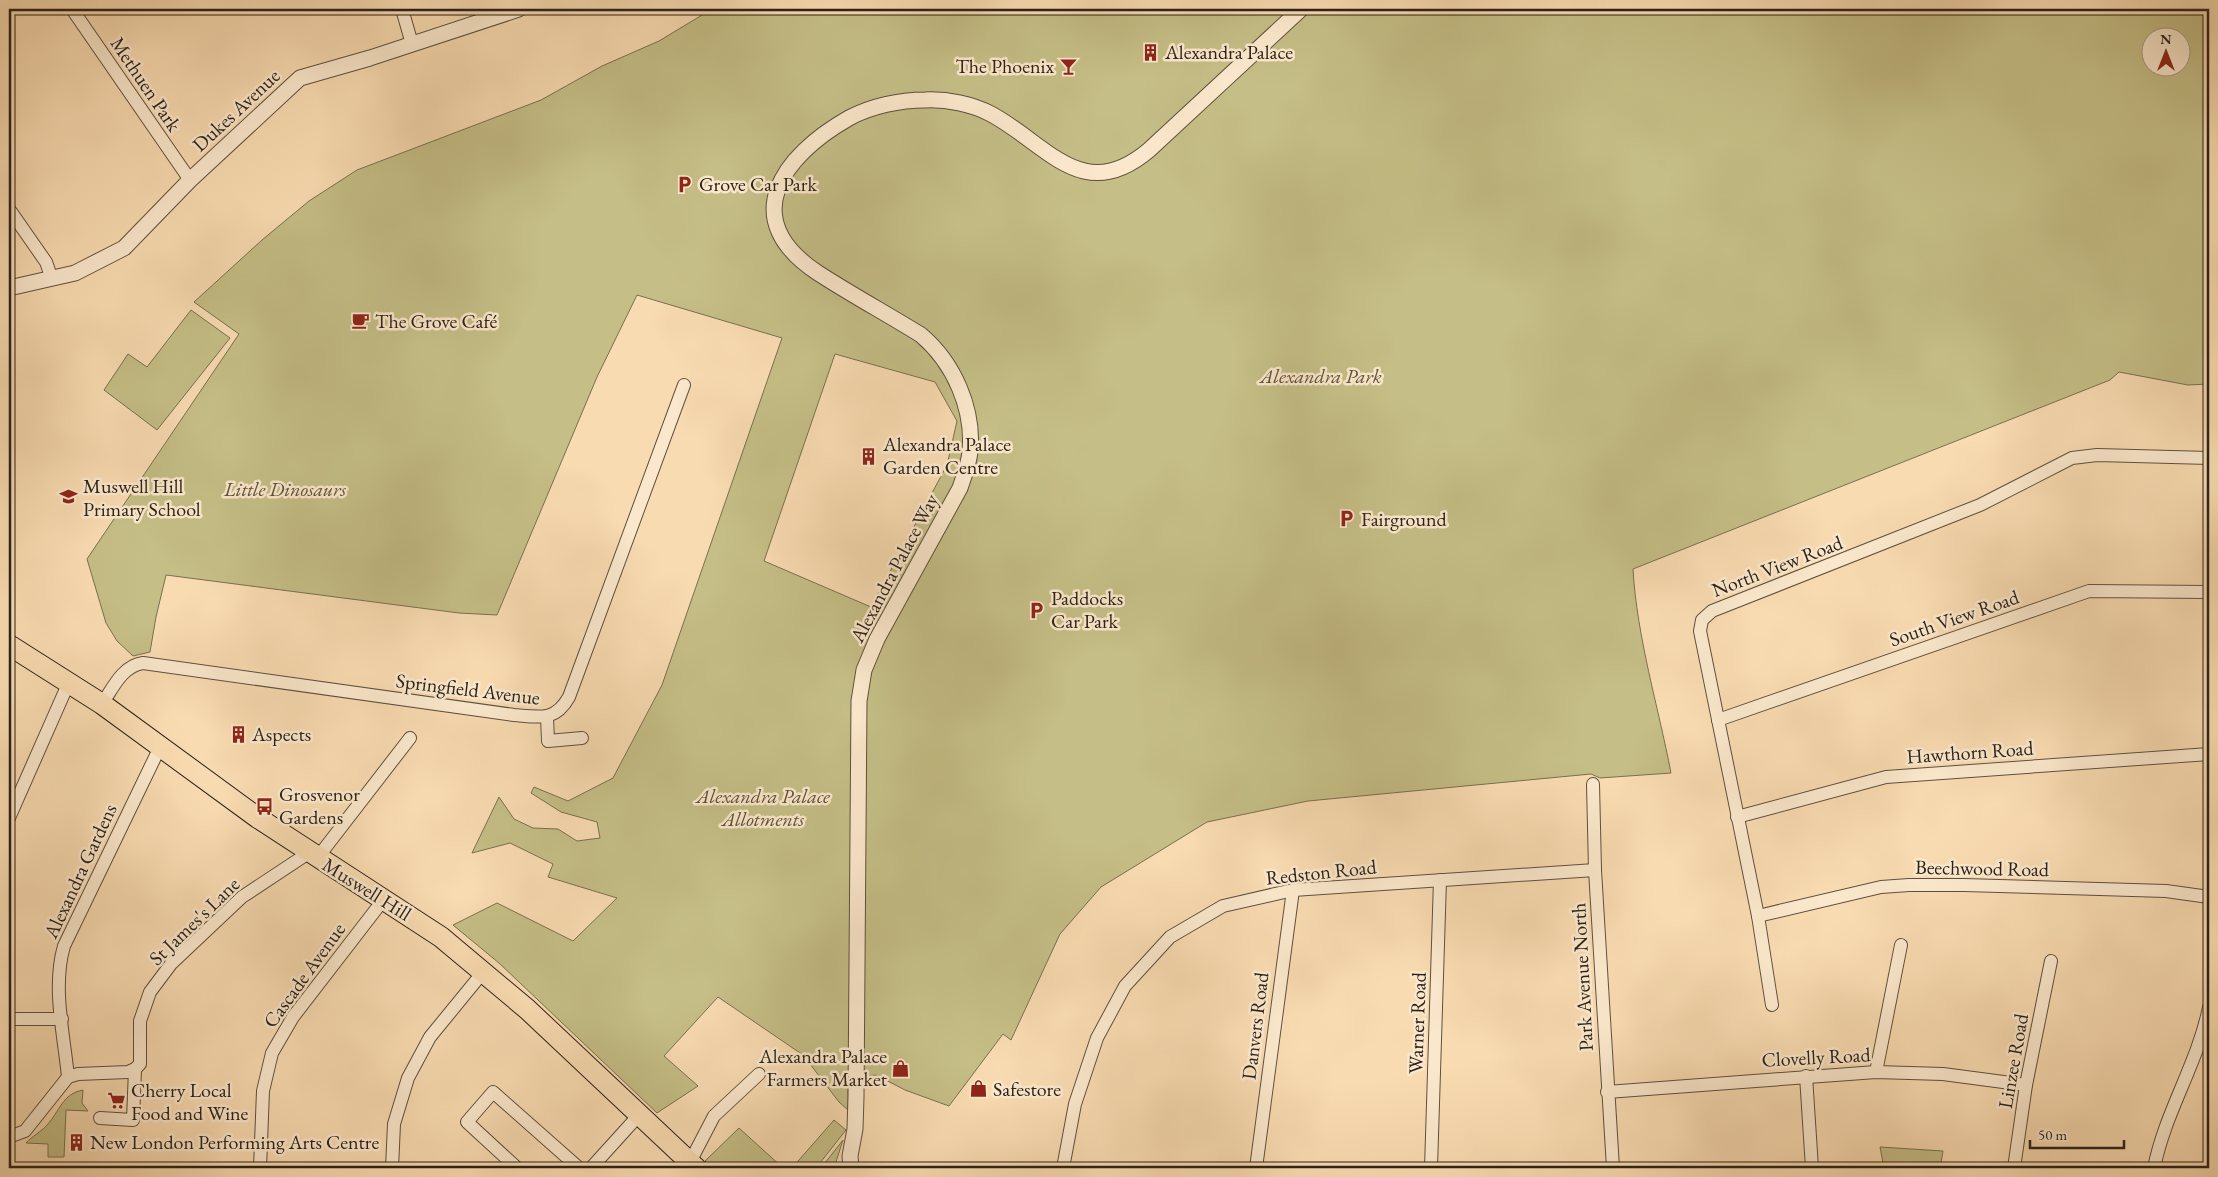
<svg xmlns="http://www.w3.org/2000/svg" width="2218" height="1177" font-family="'EB Garamond',serif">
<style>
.green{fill:#c5be86;stroke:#787050;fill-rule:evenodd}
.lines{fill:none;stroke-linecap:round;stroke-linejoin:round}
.minor-casing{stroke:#5e503f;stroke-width:14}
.tertiary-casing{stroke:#5e503f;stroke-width:17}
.primary-casing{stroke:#2b2119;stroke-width:22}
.minor{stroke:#fbe8cc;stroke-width:12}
.tertiary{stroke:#fbe8cc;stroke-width:15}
.primary{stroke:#f9dbb1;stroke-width:20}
.labels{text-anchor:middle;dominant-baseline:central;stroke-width:5;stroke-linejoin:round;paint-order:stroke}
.poi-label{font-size:20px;fill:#2b2119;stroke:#fbe8cc;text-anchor:start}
.street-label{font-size:20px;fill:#2b2119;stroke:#fbe8cc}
.park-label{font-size:20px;font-style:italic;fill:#59503a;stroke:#fbe8cc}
</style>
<rect width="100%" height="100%" fill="#f9dbb1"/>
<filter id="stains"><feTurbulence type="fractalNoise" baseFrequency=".004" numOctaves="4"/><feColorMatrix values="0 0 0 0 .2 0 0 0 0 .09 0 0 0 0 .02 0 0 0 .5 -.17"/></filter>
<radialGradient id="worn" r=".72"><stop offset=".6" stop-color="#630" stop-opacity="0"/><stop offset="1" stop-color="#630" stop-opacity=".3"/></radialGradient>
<g class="green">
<path d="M712,9H2209V384L2188,385L2119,372L2110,380L1633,569C1637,638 1658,705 1671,773L1600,778L1591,774L1308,801L1207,822L1101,887L1060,934L1011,1040L1003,1034L949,1106L905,1090L876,1075L848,1078V1110L839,1102L803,1055L718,997L664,1056L698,1086L657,1113L499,963L453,925L497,903L573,941L617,898L548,877L553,864L510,843L472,853L499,797L514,819L533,828L558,829L577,841L600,838L597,822L561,812L531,793L534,787L568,801L613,778L662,685L782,338L637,295L597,377L497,615L459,613L166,575L156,617L150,652L133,656L117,641L106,623L87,559L239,334L194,302L262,240L309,201L357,170L541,100L602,66L659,41ZM2150,38H2180V68H2150ZM835,354L935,382L957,421L947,465L871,607L764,561Z"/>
<path d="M191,310L230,338L157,430L104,390L128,354L147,367Z"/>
<path d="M83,1090L82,1103L88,1111L66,1110L64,1157H48V1144L26,1143C31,1137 41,1132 47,1125C60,1111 62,1094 83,1090Z"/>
<path d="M834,1120L846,1130L816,1168H792Z"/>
<path d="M739,1128L783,1168H714L705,1161Z"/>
<path d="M843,1140L834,1168H821Z"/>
<path d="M1880,1147L1943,1151L1940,1168H1884Z"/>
</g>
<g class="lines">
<defs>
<g id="minor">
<path d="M72,9L190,180"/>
<path d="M402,9L412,44"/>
<path d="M9,209L46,262L52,279"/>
<path d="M102,704C113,688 122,666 143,663L514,715C539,717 555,722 569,697L684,385"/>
<path d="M547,717L548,741L582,738"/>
<path d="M1718,720L2089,591L2209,592"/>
<path d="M1593,784L1595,870L1613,1168"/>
<path d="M1737,817L1886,777L2209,754"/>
<path d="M9,818L69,682"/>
<path d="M318,857L410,738"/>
<path d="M1758,916L1881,887L1909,885H1964L2166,891L2209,897"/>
<path d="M1772,1005L1758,916L1700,631L1702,620L1712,611L1980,505L2072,458L2097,455L2209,458"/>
<path d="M9,1019H62"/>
<path d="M1876,1072L1901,945"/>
<path d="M1806,1076L1812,1168"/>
<path d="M68,1077C64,1035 52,987 64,946L160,747"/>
<path d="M1607,1092L1876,1072L1943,1074L2026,1085"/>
<path d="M100,1118L133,1120L135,1069"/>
<path d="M9,1137L25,1131L68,1077L78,1074L128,1072L135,1069L140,1064V1021L150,992L171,964L242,897L310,852"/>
<path d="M690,1162L714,1116L759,1074"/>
<path d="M260,1168L263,1091L272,1053L293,1017L384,899"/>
<path d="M392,1168L394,1124L408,1078L430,1037L484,971"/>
<path d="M517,1168L467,1122L493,1092L579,1168"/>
<path d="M591,1168L639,1115"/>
<path d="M1063,1168L1075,1104L1097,1038L1125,986L1170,937L1223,906L1293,890L1595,870"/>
<path d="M1256,1168L1293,890"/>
<path d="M1431,1168L1440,880"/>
<path d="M2014,1168L2026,1085L2051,961"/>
<path d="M2154,1168C2165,1112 2198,1063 2209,1007"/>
</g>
<g id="tertiary">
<path d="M9,288L75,273L124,248L190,180L300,78L370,58L519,9"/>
<path d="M851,1168L850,1156L855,1129L856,1097L859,701L864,670L877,639L960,488C964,476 969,464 970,451C974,409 954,363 921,335C887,314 852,295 818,273C736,219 782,156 849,118C871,106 900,100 925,100C947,99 972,104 991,114C1047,144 1083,206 1149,150L1301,9"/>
</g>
<path id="primary" d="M9,645L102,704L258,818L441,937L527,1009L696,1168"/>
</defs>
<use href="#minor" class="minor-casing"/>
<use href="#tertiary" class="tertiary-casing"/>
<use href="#primary" class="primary-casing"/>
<use href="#minor" class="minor"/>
<use href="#tertiary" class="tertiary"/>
<use href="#primary" class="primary"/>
</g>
<defs>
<symbol id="building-bare" viewBox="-9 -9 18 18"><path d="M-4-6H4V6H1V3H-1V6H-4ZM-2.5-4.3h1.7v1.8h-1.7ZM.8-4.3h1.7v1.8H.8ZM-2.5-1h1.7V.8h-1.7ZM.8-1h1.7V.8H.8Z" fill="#8f2418" stroke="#fbe8cc" stroke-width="2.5" paint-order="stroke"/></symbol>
<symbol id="bar-bare" viewBox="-9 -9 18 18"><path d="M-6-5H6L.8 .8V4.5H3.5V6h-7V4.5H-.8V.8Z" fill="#8f2418" stroke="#fbe8cc" stroke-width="2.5" paint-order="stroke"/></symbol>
<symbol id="parking-bare" viewBox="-9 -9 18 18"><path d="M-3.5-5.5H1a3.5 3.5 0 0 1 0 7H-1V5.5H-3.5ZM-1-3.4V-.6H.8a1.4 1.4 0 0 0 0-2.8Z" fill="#8f2418" stroke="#fbe8cc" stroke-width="2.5" paint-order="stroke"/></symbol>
<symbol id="cafe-bare" viewBox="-9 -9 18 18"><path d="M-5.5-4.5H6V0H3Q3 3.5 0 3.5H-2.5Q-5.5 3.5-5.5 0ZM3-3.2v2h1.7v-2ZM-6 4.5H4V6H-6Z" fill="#8f2418" stroke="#fbe8cc" stroke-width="2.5" paint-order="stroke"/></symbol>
<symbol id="school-bare" viewBox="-9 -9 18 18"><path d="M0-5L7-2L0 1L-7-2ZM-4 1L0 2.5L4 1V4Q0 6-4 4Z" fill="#8f2418" stroke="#fbe8cc" stroke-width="2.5" paint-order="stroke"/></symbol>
<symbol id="bus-bare" viewBox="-9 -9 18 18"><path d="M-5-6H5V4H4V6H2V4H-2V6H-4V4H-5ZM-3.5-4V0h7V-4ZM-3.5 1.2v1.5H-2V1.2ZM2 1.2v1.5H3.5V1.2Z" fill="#8f2418" stroke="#fbe8cc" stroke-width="2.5" paint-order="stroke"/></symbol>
<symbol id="shop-bare" viewBox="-9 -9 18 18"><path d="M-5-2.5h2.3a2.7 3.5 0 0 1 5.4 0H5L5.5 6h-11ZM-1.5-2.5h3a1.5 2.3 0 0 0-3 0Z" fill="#8f2418" stroke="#fbe8cc" stroke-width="2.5" paint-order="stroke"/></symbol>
<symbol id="supermarket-bare" viewBox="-9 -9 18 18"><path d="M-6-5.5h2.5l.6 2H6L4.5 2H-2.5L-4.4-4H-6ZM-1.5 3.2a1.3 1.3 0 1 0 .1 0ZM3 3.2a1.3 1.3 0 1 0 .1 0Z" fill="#8f2418" stroke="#fbe8cc" stroke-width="2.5" paint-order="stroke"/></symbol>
</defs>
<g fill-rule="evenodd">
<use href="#building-bare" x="1138" y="40" width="25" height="25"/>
<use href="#bar-bare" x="1056" y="54" width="25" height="25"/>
<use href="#parking-bare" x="672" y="172" width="25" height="25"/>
<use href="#cafe-bare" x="348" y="308" width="25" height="25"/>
<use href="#building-bare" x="856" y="444" width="25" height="25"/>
<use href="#school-bare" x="56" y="484" width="25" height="25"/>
<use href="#parking-bare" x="1334" y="506" width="25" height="25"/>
<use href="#parking-bare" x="1024" y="598" width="25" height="25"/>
<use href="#building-bare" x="226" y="722" width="25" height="25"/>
<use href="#bus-bare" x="252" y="794" width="25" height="25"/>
<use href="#shop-bare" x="888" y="1056" width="25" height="25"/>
<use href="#shop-bare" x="966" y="1076" width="25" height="25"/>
<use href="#supermarket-bare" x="104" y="1088" width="25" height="25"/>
<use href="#building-bare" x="64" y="1130" width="25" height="25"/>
</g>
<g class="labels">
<g class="poi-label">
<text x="1165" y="52">Alexandra Palace</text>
<text x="1054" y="66" text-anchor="end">The Phoenix</text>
<text x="699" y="184">Grove Car Park</text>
<text x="375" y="321">The Grove Café</text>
<text x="883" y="444">Alexandra Palace<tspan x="883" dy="23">Garden Centre</tspan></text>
<text x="83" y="486">Muswell Hill<tspan x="83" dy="23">Primary School</tspan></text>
<text x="1361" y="519">Fairground</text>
<text x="1051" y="598">Paddocks<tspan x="1051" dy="23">Car Park</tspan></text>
<text x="252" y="734">Aspects</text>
<text x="279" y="794">Grosvenor<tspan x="279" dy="23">Gardens</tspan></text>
<text x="887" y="1056" text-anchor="end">Alexandra Palace<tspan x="887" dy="23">Farmers Market</tspan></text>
<text x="993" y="1089">Safestore</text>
<text x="131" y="1090">Cherry Local<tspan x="131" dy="23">Food and Wine</tspan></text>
<text x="90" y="1142">New London Performing Arts Centre</text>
</g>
<g class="street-label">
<text transform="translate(146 84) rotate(56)">Methuen Park</text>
<text transform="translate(236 110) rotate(-43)">Dukes Avenue</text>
<text transform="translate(1777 566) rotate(-21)">North View Road</text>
<text transform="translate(894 568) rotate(-62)">Alexandra Palace Way</text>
<text transform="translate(1954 618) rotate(-19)">South View Road</text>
<text transform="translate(468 689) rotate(7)">Springfield Avenue</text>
<text transform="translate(1970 752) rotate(-4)">Hawthorn Road</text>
<text transform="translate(1982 868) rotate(1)">Beechwood Road</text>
<text transform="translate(80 871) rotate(-65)">Alexandra Gardens</text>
<text transform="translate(1321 872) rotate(-6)">Redston Road</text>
<text transform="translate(367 889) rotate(32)">Muswell Hill</text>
<text transform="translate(194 921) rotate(-44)">St James's Lane</text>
<text transform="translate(304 975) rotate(-54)">Cascade Avenue</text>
<text transform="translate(1582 977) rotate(-93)">Park Avenue North</text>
<text transform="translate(1417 1023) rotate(-88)">Warner Road</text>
<text transform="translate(1255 1026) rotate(-83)">Danvers Road</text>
<text transform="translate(1816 1057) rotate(-3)">Clovelly Road</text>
<text transform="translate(2013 1061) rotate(-80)">Linzee Road</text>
</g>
<g class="park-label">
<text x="1321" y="376">Alexandra Park</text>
<text x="285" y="489">Little Dinosaurs</text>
<text x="763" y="796">Alexandra Palace<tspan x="763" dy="23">Allotments</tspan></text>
</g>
</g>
<rect width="2218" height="1177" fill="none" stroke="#f9dbb1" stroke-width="30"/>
<rect x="10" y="10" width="2198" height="1157" fill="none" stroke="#2b2119" stroke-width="2.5"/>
<rect x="15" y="15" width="2188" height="1147" fill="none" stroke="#2b2119"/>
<g transform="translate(2166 52)"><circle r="24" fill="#fbe8cc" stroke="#a89884"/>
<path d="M0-4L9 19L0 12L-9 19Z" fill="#8f2418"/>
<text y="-8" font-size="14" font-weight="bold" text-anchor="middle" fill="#2b2119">N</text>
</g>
<path d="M2030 1140v8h94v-8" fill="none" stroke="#2b2119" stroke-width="2.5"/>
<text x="2038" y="1140" font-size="15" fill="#2b2119" stroke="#fbe8cc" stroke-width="4" paint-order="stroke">50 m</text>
<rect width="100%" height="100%" filter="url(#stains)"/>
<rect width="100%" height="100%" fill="url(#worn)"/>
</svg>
